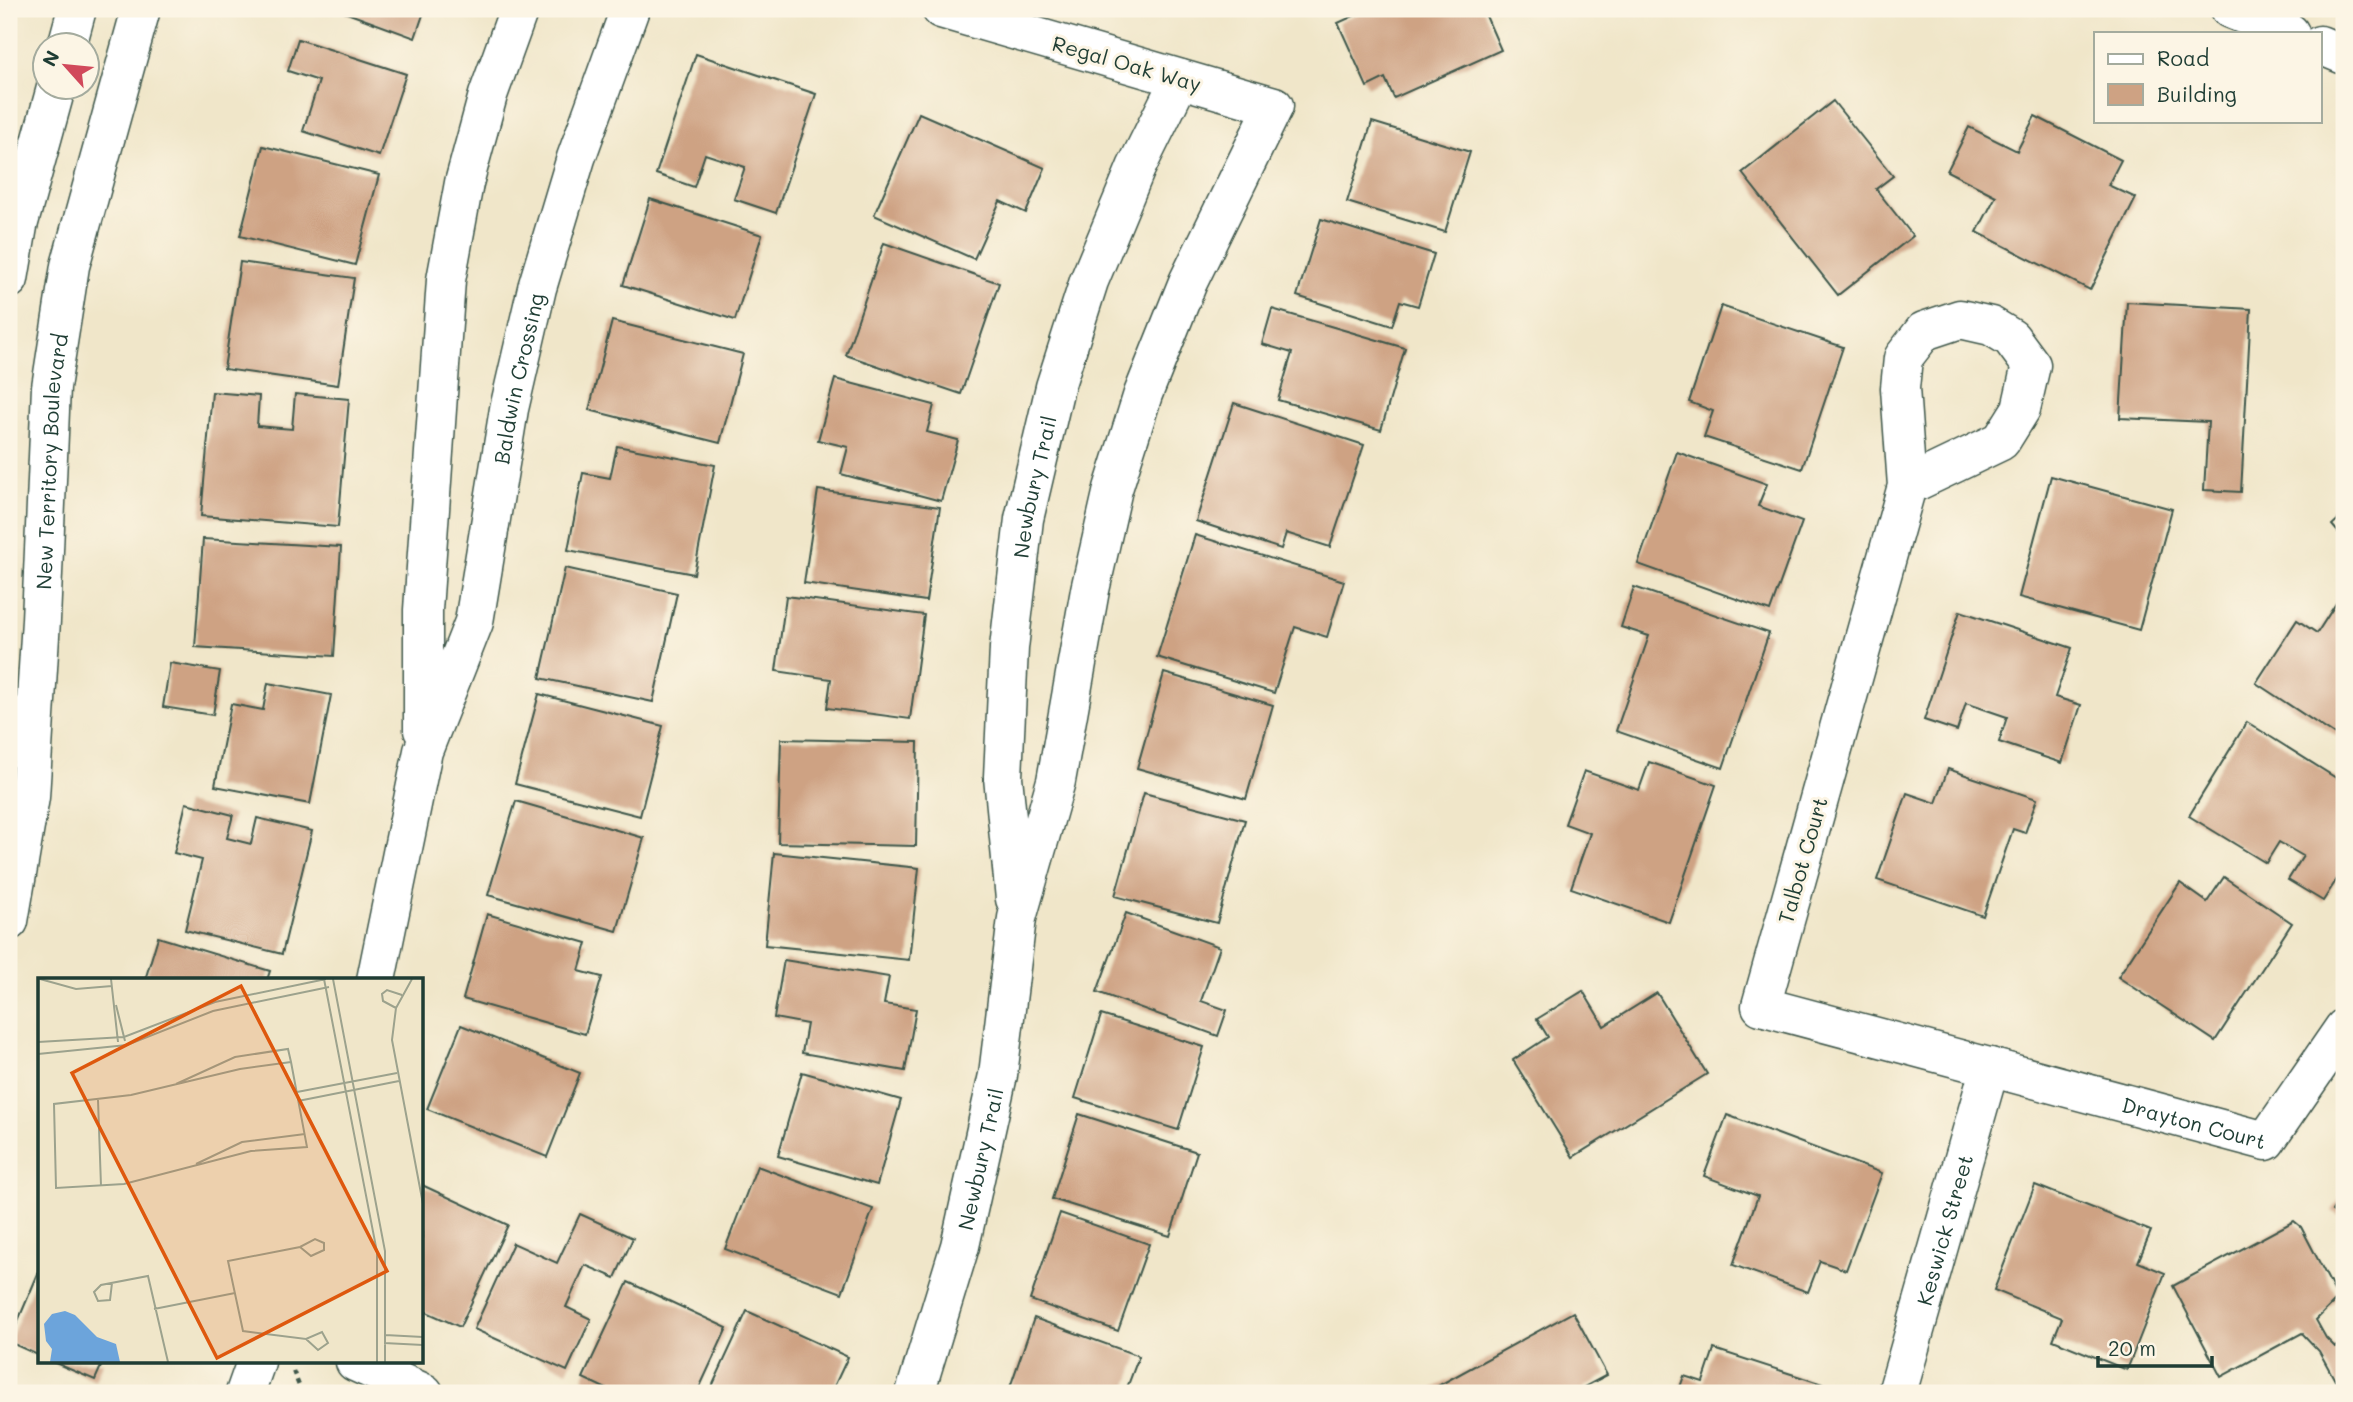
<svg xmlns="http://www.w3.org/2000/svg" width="2353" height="1402" font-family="Mali,sans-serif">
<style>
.building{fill:#cea283}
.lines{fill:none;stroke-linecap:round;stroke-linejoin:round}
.minor-casing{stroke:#3e564a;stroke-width:41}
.tertiary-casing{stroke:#3e564a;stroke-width:41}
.path{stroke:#3e564a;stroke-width:4.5;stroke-dasharray:5 5;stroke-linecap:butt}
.minor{stroke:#fff;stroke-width:38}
.tertiary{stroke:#fff;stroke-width:38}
.labels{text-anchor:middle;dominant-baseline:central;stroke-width:6;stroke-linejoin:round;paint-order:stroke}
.street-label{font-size:21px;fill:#1f3d34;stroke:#fcf5e5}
.inset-road{fill:none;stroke:#9ca28d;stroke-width:2}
.view{fill:#de580e;fill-opacity:0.15;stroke:#de580e;stroke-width:3.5}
.inset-edge{fill:none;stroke:#1f3d34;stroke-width:3.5}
</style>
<rect width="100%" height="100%" fill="#fcf5e5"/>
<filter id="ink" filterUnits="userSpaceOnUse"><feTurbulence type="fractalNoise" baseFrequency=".0143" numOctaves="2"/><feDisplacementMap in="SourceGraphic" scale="14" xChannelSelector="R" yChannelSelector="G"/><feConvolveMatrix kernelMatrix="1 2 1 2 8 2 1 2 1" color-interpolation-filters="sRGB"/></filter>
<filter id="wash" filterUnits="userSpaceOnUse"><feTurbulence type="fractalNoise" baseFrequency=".00686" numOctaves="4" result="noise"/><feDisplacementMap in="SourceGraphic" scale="28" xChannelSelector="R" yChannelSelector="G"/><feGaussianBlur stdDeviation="1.57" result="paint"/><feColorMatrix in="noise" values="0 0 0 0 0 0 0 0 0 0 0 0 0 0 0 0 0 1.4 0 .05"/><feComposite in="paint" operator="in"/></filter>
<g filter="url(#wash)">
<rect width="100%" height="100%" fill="#f0e6c9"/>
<g id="blocks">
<g class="building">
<path d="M336,9H425L415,38Z"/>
<path d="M1369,9H1483L1501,50L1394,98L1385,78L1367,87L1338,23Z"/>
<path d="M298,39L406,74L379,156L303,131L319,81L288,71Z"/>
<path d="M696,54L816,94L776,213L734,199L745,167L705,154L694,187L656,174Z"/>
<path d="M1833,101L1893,176L1876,189L1913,236L1838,295L1742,173Z"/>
<path d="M919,113L1045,168L1026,213L1000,201L974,259L874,215Z"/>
<path d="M2035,116L2121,160L2108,185L2136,198L2090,290L1977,232L1996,196L1947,171L1969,127L2017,151Z"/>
<path d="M1372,122L1470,152L1445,232L1347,202Z"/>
<path d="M263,146L379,175L355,265L240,236Z"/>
<path d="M650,199L762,235L735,320L623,285Z"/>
<path d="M1321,219L1434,254L1418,306L1400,301L1392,326L1297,296Z"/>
<path d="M884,243L999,283L961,394L846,355Z"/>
<path d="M240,262L354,278L338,385L224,369Z"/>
<path d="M2127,302L2251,309L2241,492L2204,490L2208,422L2120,418Z"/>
<path d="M1721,306L1843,347L1802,469L1704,437L1713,411L1689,402Z"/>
<path d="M1272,309L1405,348L1381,430L1278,400L1292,353L1262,344Z"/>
<path d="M612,321L743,354L720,443L589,410Z"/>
<path d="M835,379L934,405L927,432L958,440L941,501L841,474L848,447L818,440Z"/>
<path d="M212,392L259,396L257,426L292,429L295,394L349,399L338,527L201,516Z"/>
<path d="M1234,403L1364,445L1330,547L1286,533L1281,549L1196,521Z"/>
<path d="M617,446L715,465L694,574L568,550L583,473L610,478Z"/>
<path d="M1677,452L1767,484L1758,506L1802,522L1770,611L1638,564Z"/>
<path d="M2051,476L2172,509L2139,630L2019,597Z"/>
<path d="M818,490L940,507L926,601L804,583Z"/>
<path d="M2344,514V539L2332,525Z"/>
<path d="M1195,535L1344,581L1327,637L1295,627L1274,693L1157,657Z"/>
<path d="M203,539L341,547L334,656L195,647Z"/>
<path d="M565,568L677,593L653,702L540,678Z"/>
<path d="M1634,587L1769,633L1723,768L1616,731L1649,636L1621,627Z"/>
<path d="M2344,591V741L2256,683L2297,620L2317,633Z"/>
<path d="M786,596L924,615L910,719L827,708L831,679L776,671Z"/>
<path d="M1960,611L2072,648L2055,697L2081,705L2062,763L1999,742L2007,717L1966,703L1957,731L1924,720Z"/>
<path d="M170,663L220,671L213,715L163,707Z"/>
<path d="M1164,673L1273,705L1246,799L1137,768Z"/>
<path d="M268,683L331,695L310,804L215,786L231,704L263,710Z"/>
<path d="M539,694L663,726L640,816L515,784Z"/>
<path d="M2247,722L2344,783V868L2323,901L2288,880L2303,856L2279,842L2266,863L2189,816Z"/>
<path d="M781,739L918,742L916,846L778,843Z"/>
<path d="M1649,762L1716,785L1669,922L1571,888L1590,833L1565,824L1584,771L1639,790Z"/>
<path d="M1948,769L2037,799L2025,833L2013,829L1983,916L1877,880L1907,793L1936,803Z"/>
<path d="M1144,793L1245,820L1217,923L1115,896Z"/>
<path d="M516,801L644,838L617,931L488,895Z"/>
<path d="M186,803L233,815L227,838L251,844L257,818L312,831L282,954L185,930L202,860L174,853Z"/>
<path d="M774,853L919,868L909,960L765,945Z"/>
<path d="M2224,877L2292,923L2215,1041L2118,977L2180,883L2207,902Z"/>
<path d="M1126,913L1220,947L1201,1001L1227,1010L1218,1036L1097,992Z"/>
<path d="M487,914L587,943L579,971L602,977L585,1034L463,999Z"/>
<path d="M158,937L270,971L267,980H145Z"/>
<path d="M784,960L889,977L884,1004L916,1009L905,1071L802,1053L807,1024L774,1018Z"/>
<path d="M1583,991L1604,1026L1657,993L1707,1074L1573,1157L1513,1060L1548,1037L1537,1019Z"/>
<path d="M1101,1015L1204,1047L1178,1130L1075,1098Z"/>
<path d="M461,1025L580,1073L547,1157L427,1109Z"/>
<path d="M802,1072L901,1100L877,1185L778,1156Z"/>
<path d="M1079,1114L1197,1152L1170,1236L1052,1199Z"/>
<path d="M1727,1115L1882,1173L1846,1270L1820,1261L1808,1292L1733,1265L1758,1196L1704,1176Z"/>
<path d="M757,1166L873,1209L842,1293L725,1249Z"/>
<path d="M422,1185L508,1225L460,1327L422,1310Z"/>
<path d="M2035,1185L2151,1231L2138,1262L2165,1273L2127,1370L2053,1340L2062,1318L1994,1290Z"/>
<path d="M2344,1191V1219L2332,1211Z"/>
<path d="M1060,1213L1149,1244L1118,1331L1030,1300Z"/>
<path d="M580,1214L633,1238L615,1278L585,1265L566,1307L591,1319L567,1371L474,1329L513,1243L557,1263Z"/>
<path d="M2294,1221L2301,1227L2338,1298L2316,1320L2326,1338L2335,1347L2344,1343V1393H2342L2319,1351L2302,1333L2221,1377L2173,1286Z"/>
<path d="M40,1269V1356L9,1342Z"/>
<path d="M628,1282L727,1328L697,1393H615L583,1378Z"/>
<path d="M747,1311L848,1357L831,1393H709Z"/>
<path d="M1573,1312L1607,1375L1584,1387L1588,1393H1425Z"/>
<path d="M1034,1318L1139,1356L1125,1393H1008Z"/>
<path d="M1714,1349L1822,1384L1819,1393H1678L1684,1376L1703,1382Z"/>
<path d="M53,1362H103L95,1380Z"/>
</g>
</g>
</g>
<g filter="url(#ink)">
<use href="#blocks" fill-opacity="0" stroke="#3e564a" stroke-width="2"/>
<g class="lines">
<defs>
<g id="minor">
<path id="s1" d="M1907,486L2001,441L2021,409L2031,365L2011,338L1991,326L1960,319L1924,331L1903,358L1900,388L1907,486L1761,1006L2266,1141L2344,1028"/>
<path d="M423,730V610L446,280L464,183L488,95L519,9"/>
<path id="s2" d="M1015,899L1003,777L1009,648L1024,519L1055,387L1089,281L1136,168L1180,79"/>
<path id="s3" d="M376,980L423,751L474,622L509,409L537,288L576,158L630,9"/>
<path d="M355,1362L424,1393"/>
<path d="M245,1393L256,1362"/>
<path id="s4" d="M915,1393L960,1246L998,1075L1017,918L1056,781L1090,590L1113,489L1143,394L1188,282L1274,106L941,9"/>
<path id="s5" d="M1897,1393L1990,1067"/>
</g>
<g id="tertiary">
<path d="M2230,9L2290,33"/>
<path d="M2320,45L2344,55"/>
<path d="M67,46L77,9"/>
<path d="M9,279L18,226L56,88"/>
<path id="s6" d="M9,921L30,797L41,620L51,387L70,266L141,9"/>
</g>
</defs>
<use href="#minor" class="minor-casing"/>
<use href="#tertiary" class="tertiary-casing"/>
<path class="path" d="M293,1371L302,1393"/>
<use href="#minor" class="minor"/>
<use href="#tertiary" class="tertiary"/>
</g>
</g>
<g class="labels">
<g class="street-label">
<text transform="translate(1127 63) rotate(16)">Regal Oak Way</text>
<text stroke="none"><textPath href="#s3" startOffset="620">Baldwin Crossing</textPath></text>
<text stroke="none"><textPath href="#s6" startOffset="462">New Territory Boulevard</textPath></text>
<text stroke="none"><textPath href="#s2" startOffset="415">Newbury Trail</textPath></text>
<text transform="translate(1802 860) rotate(-74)">Talbot Court</text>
<text stroke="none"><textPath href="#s1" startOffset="1465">Drayton Court</textPath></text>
<text stroke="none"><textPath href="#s4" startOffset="243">Newbury Trail</textPath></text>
<text stroke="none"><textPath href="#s5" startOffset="170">Keswick Street</textPath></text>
</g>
</g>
<g transform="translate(38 978)">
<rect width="385" height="385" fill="#f0e6c9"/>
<path d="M27,333L37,337L59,359L78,366L82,384H12L14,371L8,363L6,346L14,336Z" fill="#6ca4db"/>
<path class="inset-road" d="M2,1L38,11L74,8M73,1L80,64M286,1L339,274V384M295,1L347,273V384M374,1L358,30L354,62L385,226M78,27L87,63M358,30L345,23L344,16L349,12L364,17M0,64L86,59L177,24L288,1M0,76L89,67L175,33L291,9M138,106L197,79L250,71L253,84L269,169L213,173L86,206L18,210L16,126L93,117L202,91L253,84M259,114L359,95M60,122L63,208M260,123L361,103M158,186L204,164L267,156M262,269L273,278L286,272V265L277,261L262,269L190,283L205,353L268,361L284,354L290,365L280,372L268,361M74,305L72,322L60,323L56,314L63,307L110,298L130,384M116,331L197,315M347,357L385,359M346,365L385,367"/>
<path class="view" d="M203,8L349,293L179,380L34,95Z"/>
<rect width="385" height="385" class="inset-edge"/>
</g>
<rect width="2353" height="1402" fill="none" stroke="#fcf5e5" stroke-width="35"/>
<rect x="2094" y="32" width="228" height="91" fill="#fcf5e5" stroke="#a4ab9e" stroke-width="2"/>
<rect x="2108" y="54" width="35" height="10" fill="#ffffff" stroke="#a4ab9e" stroke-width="2"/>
<text x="2157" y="66" font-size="21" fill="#1f3d34">Road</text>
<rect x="2108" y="84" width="35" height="21" fill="#cea283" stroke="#a4ab9e" stroke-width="2"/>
<text x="2157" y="102" font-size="21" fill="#1f3d34">Building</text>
<g transform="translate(66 66) rotate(297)"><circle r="33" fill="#fcf5e5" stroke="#a4ab9e" stroke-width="2"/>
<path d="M0-5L12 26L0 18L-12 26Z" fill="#d1495b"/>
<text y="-10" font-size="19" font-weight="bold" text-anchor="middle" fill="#1f3d34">N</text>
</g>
<path d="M2098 1356v10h114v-10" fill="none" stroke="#1f3d34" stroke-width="3.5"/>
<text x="2108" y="1356" font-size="21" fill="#1f3d34" stroke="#fcf5e5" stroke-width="5" paint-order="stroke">20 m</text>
</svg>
